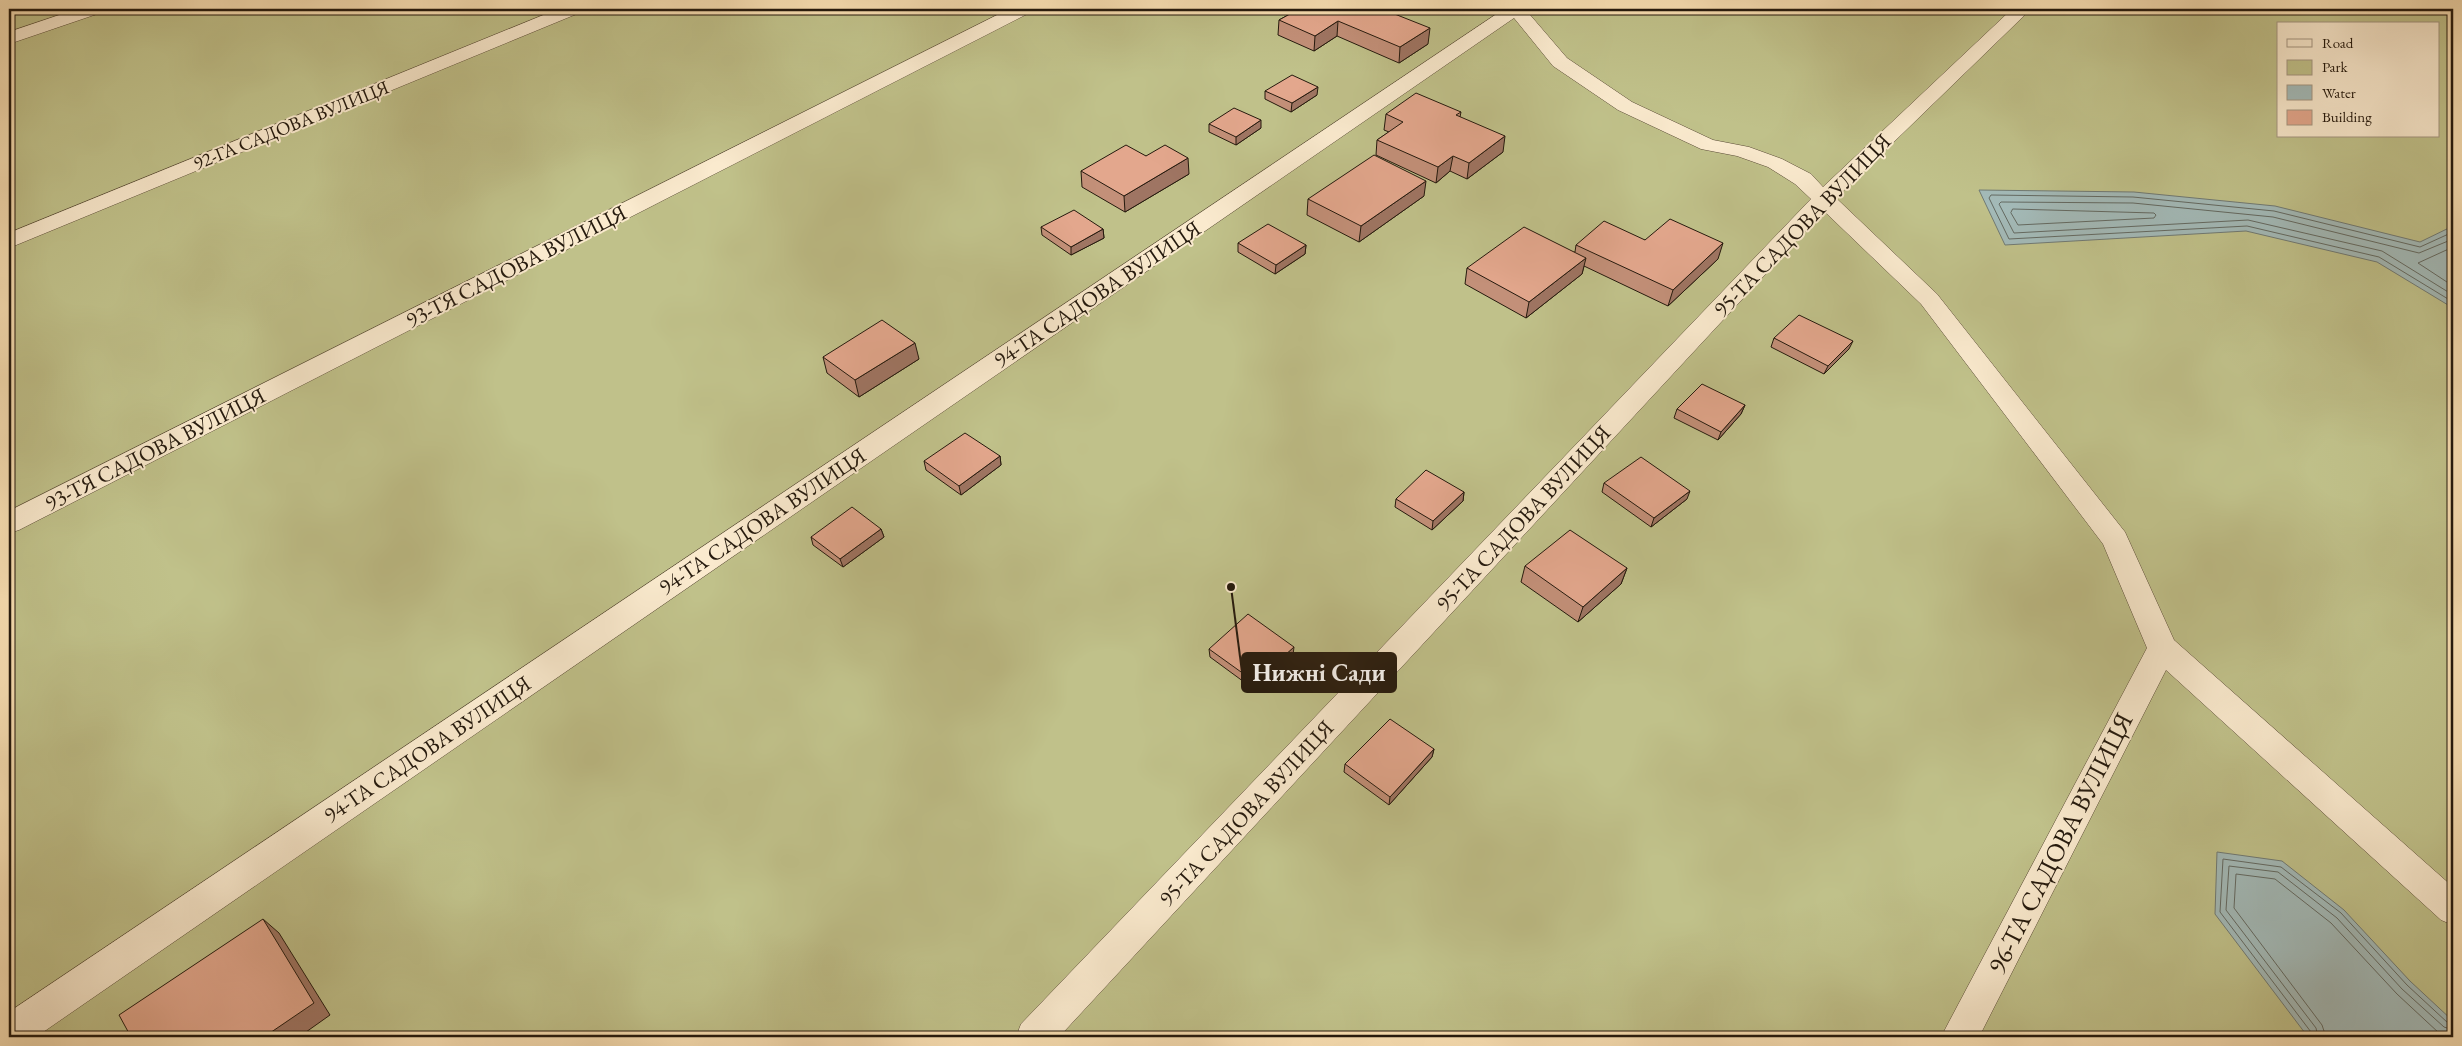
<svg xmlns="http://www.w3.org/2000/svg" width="2462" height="1046" font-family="'EB Garamond',serif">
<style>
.green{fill:#c0c18a;stroke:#726d4c;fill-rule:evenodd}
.water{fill:#a3bab8;stroke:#707a74}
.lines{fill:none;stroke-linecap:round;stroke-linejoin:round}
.shore{stroke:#646a62;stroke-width:1}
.minor-casing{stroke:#594a36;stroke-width:1}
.minor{fill:#faeace;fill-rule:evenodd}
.wall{fill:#c39079;stroke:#24190d}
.shaded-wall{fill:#9f7563;stroke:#24190d}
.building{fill:#e3a78d;stroke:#24190d}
.labels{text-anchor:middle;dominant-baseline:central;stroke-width:4;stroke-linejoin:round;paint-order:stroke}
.far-street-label{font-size:19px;fill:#24190d;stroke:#faeace}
.street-label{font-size:22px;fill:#24190d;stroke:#faeace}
.near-street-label{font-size:26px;fill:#24190d;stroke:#faeace}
.leader{fill:none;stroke:#24190d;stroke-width:2}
.callout-dot{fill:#24190d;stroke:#faeace;stroke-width:2}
.callout{fill:#24190d;stroke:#24190d;stroke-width:2}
.callout-label{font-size:24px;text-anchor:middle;font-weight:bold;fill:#fff}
</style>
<rect width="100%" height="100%" fill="#f8dfb3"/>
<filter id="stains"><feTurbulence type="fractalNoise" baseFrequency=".004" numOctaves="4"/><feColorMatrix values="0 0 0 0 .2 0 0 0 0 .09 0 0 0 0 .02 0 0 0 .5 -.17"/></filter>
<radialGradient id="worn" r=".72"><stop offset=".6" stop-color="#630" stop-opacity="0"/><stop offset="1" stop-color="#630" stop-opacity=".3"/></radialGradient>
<path class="green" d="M9,9H2453V1037H9ZM2278,24H2438V136H2278Z"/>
<g class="water">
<path d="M1979,190L2134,192L2275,206L2420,242L2453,226V308L2377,262L2246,231L2005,245Z"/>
<path d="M2217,852L2282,861L2344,910L2410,981L2453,1021V1037H2308L2215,914Z"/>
</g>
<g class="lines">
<g class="shore">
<path d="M2013,209L2154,213L2156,215L2154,218L2018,225L2011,213Z"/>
<path d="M2453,232L2420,247L2274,211L2133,197L1991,195L1989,198L2009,239L2247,226L2379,257L2453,302"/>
<path d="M2453,239L2419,253L2273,217L2133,203L2001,202L1999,204L2014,233L2248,220L2382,251L2453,295"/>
<path d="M2453,247L2418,263L2453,286"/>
<path d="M2312,1037L2311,1032L2220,912L2223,859L2281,867L2341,913L2407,985L2448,1023L2453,1024"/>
<path d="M2318,1037L2316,1028L2226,910L2229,866L2278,872L2337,918L2402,989L2444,1027L2453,1030"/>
<path d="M2326,1037L2322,1025L2234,908L2236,874L2275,879L2331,923L2397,994L2439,1033L2447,1037"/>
</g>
<defs>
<g id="minor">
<path d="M77,9H103L100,13L9,44V32Z"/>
<path d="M558,9H582L579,13L9,248V233Z"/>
<path d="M1009,9H1032L1029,13L19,530L9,533V511Z"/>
<path d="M1504,9H1525L1567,58L1632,102L1713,140L1749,147L1782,159L1811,174L1823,187L2012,9H2031L1836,198L1937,294L2125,532L2174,640L2453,887V925L2441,920L2166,670L1979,1037H1941L2147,648L2103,544L1921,304L1824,211L1059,1037H1016L1021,1024L1811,199L1795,184L1768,167L1737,156L1701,149L1618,110L1553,66L1514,18L36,1037H9V1012Z"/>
</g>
</defs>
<use href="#minor" class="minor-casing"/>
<use href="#minor" class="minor"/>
</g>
<g class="wall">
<path d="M1299,9L1428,44L1399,63L1337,36L1314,51L1278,35L1279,20Z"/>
<path d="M1265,91L1317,95L1291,112L1265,99Z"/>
<path d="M1461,112L1460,117L1503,152L1467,179L1450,171L1436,183L1376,155L1377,140L1389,132L1384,130L1386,114Z"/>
<path d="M1209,124L1261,128L1236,145L1209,132Z"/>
<path d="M1146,156L1189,174L1125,212L1082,187L1081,171Z"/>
<path d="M1424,196L1359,242L1307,215L1308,199Z"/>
<path d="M1041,227L1103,229L1104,238L1071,255L1042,235Z"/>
<path d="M1645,240L1718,259L1668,306L1584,266L1582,274L1526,318L1465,284L1467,268L1575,252L1576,245Z"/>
<path d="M1238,243L1306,245L1305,254L1275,274L1238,252Z"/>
<path d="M1774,338L1849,349L1824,374L1771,347Z"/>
<path d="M823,357L919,359L859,397L827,373Z"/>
<path d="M1745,405L1741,414L1718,440L1674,418L1677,409Z"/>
<path d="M1000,456L1001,465L961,495L926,470L924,461Z"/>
<path d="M1604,483L1687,499L1651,527L1602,492Z"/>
<path d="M1464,492L1463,501L1432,530L1395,507L1396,499Z"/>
<path d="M881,529L884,537L843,567L813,545L811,537Z"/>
<path d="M1525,566L1627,568L1621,584L1578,622L1521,582Z"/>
<path d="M1209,649L1293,655L1255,690L1210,657Z"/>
<path d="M1434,749L1432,757L1389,805L1344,772L1345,764Z"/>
</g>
<g class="shaded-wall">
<path d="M1338,21L1337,36L1314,51L1315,36Z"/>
<path d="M1430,28L1428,44L1399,63L1400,47Z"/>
<path d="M1318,87L1317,95L1291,112L1292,103Z"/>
<path d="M1261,120V128L1236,145V137Z"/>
<path d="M1505,136L1503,152L1467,179L1469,163Z"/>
<path d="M1453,156L1450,171L1436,183L1438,167Z"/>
<path d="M1188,158L1189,174L1125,212L1124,196Z"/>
<path d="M1426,181L1424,196L1359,242L1361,226Z"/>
<path d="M1103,229L1104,238L1071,255V247Z"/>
<path d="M1723,243L1718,259L1668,306L1673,290Z"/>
<path d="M1306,245L1305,254L1275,274L1276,265Z"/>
<path d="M1586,258L1582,274L1526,318L1529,302Z"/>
<path d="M1853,341L1849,349L1824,374L1828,366Z"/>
<path d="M915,343L919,359L859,397L855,380Z"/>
<path d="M1745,405L1741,414L1718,440L1721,432Z"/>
<path d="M1000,456L1001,465L961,495L959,486Z"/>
<path d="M1690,491L1687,499L1651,527L1654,518Z"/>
<path d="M1464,492L1463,501L1432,530L1433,521Z"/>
<path d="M881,529L884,537L843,567L840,559Z"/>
<path d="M1627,568L1621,584L1578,622L1583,607Z"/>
<path d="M1294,647L1293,655L1255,690V682Z"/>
<path d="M1434,749L1432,757L1389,805L1390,797Z"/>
<path d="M263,919L279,933L330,1015L299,1037H264Z"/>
</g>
<g class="building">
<path d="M1299,9H1382L1430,28L1400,47L1338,21L1315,36L1279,20Z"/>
<path d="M1292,75L1318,87L1292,103L1265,91Z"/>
<path d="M1416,93L1461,112L1456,115L1505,136L1469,163L1453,156L1438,167L1377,140L1403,122L1386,114Z"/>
<path d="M1234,108L1261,120L1236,137L1209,124Z"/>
<path d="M1126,145L1146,156L1165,145L1188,158L1124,196L1081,171Z"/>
<path d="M1374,155L1426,181L1361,226L1308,199Z"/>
<path d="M1074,210L1103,229L1071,247L1041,227Z"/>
<path d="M1670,219L1723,243L1673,290L1576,245L1604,221L1645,240Z"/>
<path d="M1268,224L1306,245L1276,265L1238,243Z"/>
<path d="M1524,227L1586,258L1529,302L1467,268Z"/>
<path d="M1799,315L1853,341L1828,366L1774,338Z"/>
<path d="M882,320L915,343L855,380L823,357Z"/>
<path d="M1702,384L1745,405L1721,432L1677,409Z"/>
<path d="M965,433L1000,456L959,486L924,461Z"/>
<path d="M1641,457L1690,491L1654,518L1604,483Z"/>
<path d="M1426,470L1464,492L1433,521L1396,499Z"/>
<path d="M852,507L881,529L840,559L811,537Z"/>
<path d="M1570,530L1627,568L1583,607L1525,566Z"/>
<path d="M1248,614L1294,647L1255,682L1209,649Z"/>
<path d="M1390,719L1434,749L1390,797L1345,764Z"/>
<path d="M263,919L314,1003L264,1037H131L119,1015Z"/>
</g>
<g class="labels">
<g class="far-street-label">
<text transform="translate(291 125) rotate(-22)">92-ГА САДОВА ВУЛИЦЯ</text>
</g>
<g class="street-label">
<text transform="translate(1802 225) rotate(-46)">95-ТА САДОВА ВУЛИЦЯ</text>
<text transform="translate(516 266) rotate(-27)">93-ТЯ САДОВА ВУЛИЦЯ</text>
<text transform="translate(1097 294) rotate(-34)">94-ТА САДОВА ВУЛИЦЯ</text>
<text transform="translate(155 449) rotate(-27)">93-ТЯ САДОВА ВУЛИЦЯ</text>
<text transform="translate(1523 518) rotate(-47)">95-ТА САДОВА ВУЛИЦЯ</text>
<text transform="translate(762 521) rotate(-34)">94-ТА САДОВА ВУЛИЦЯ</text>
<text transform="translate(427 749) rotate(-34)">94-ТА САДОВА ВУЛИЦЯ</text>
<text transform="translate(1246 813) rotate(-47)">95-ТА САДОВА ВУЛИЦЯ</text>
</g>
<g class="near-street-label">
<text transform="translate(2060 843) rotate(-63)">96-ТА САДОВА ВУЛИЦЯ</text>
</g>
</g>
<path class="leader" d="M1231 587L1242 672"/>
<circle class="callout-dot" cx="1231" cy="587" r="5"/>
<rect class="callout" x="1242" y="653" width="154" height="39" rx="5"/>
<g class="callout-label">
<text x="1319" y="681">Нижні Сади</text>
</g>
<rect width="2462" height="1046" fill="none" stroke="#f8dfb3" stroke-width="30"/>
<rect x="10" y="10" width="2442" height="1026" fill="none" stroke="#24190d" stroke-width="2.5"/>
<rect x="15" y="15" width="2432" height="1016" fill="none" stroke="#24190d"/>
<rect x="2277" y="22" width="162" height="115" fill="#faeace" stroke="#a49681"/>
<rect x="2287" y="39" width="25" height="8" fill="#faeace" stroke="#a49681"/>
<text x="2322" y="48" font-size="15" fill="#24190d">Road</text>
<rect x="2287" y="60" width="25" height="15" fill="#c0c18a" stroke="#a49681"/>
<text x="2322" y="72" font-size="15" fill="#24190d">Park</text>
<rect x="2287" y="85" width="25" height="15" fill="#a3bab8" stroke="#a49681"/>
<text x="2322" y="98" font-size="15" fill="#24190d">Water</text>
<rect x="2287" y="110" width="25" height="15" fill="#e3a78d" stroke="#a49681"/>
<text x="2322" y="122" font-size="15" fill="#24190d">Building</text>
<rect width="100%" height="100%" filter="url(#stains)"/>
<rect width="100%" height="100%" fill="url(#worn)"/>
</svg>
